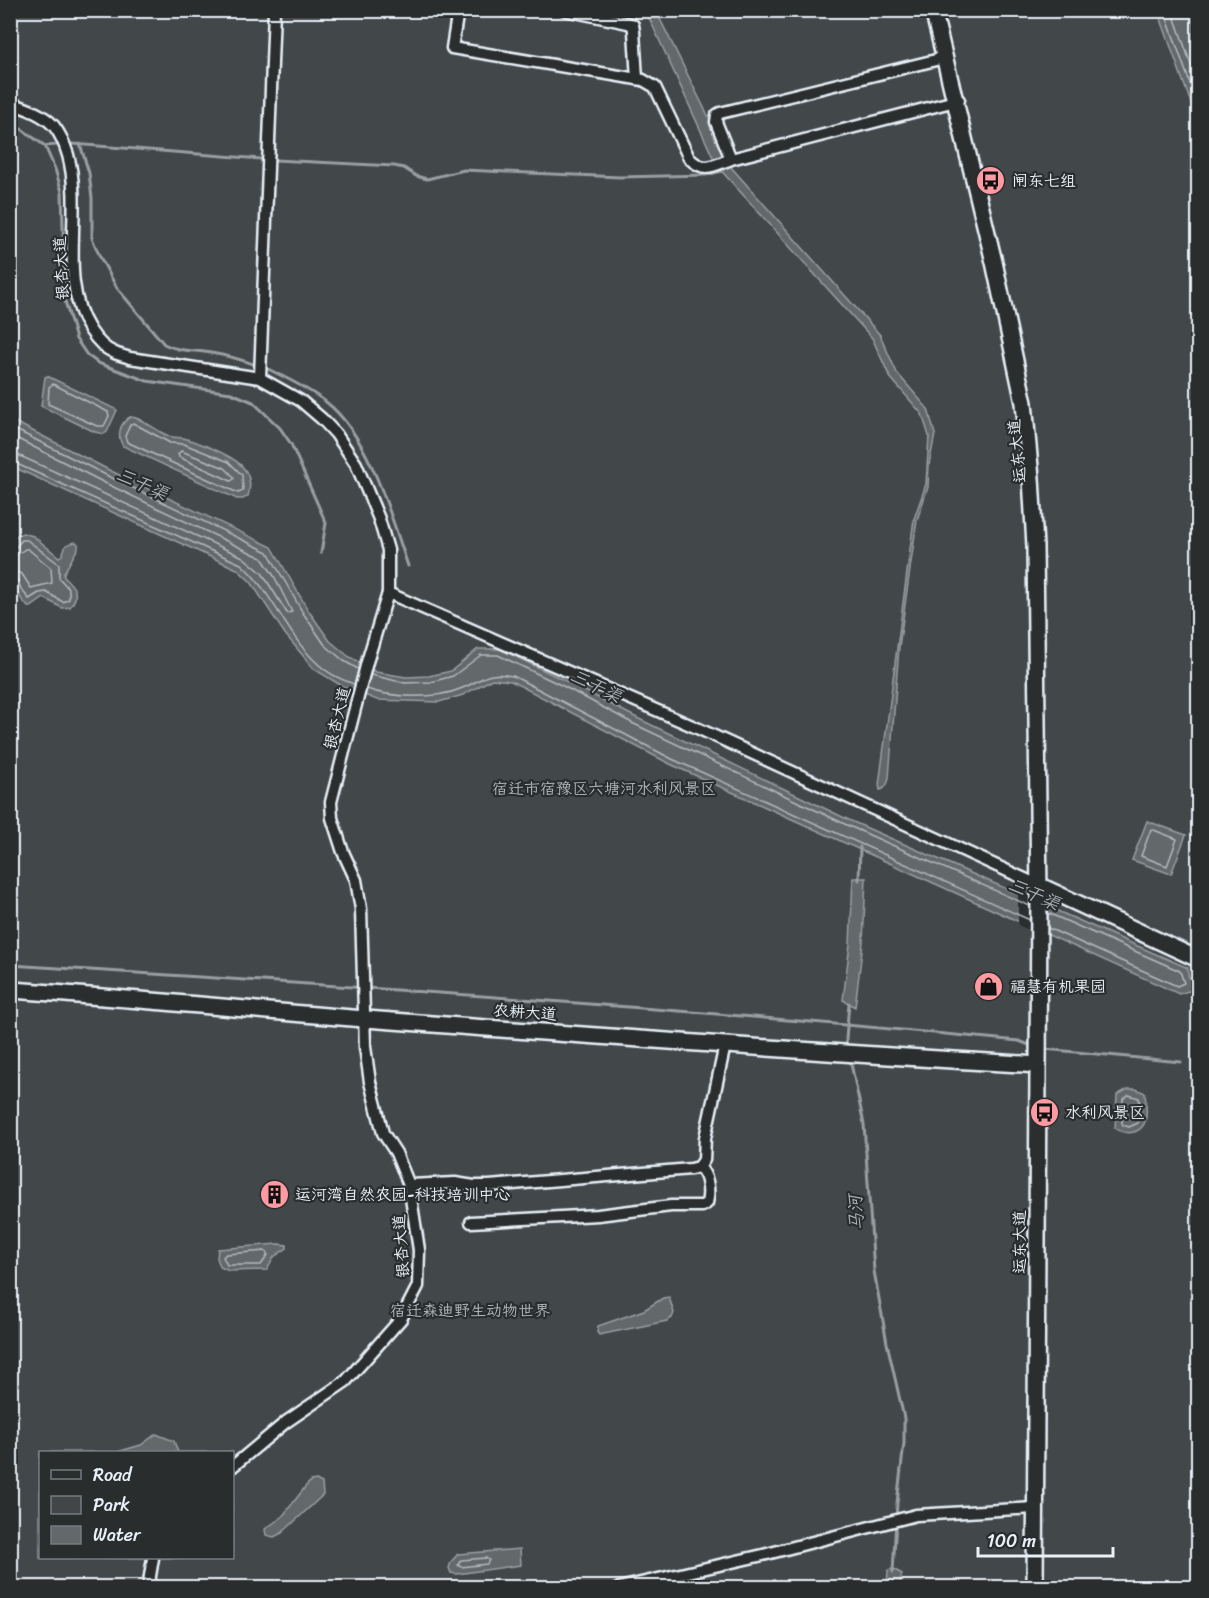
<svg xmlns="http://www.w3.org/2000/svg" width="1209" height="1598" font-family="Sriracha,'LXGW WenKai TC',sans-serif">
<style>
.green{fill:#424648;stroke:#959ca0;stroke-width:1.5;fill-rule:evenodd}
.water{fill:#63686b;stroke:#989fa3;stroke-width:1.5}
.pier{fill:#2a2d2e}
.lines{fill:none;stroke-linecap:round;stroke-linejoin:round}
.shore{stroke:#b3bac0;stroke-width:1.5}
.stream{stroke:#989fa3;stroke-width:3}
.street-casing{stroke:#e8f1f8;stroke-width:15}
.secondary-casing{stroke:#e8f1f8;stroke-width:20}
.street{stroke:#2a2d2e;stroke-width:10}
.secondary{stroke:#2a2d2e;stroke-width:15}
.labels{text-anchor:middle;dominant-baseline:central;stroke-width:4.5;stroke-linejoin:round;paint-order:stroke}
.poi-label{font-size:16px;fill:#e8f1f8;stroke:#2a2d2e;text-anchor:start}
.street-label{font-size:16px;fill:#e8f1f8;stroke:#2a2d2e}
.park-label{font-size:16px;fill:#aeb5ba;stroke:#2a2d2e}
.water-label{font-size:18px;font-style:italic;fill:#acb3b9;stroke:#2a2d2e}
</style>
<rect width="100%" height="100%" fill="#2a2d2e"/>
<filter id="ink" filterUnits="userSpaceOnUse"><feTurbulence type="fractalNoise" baseFrequency=".0167" numOctaves="2"/><feDisplacementMap in="SourceGraphic" scale="12" xChannelSelector="R" yChannelSelector="G"/><feConvolveMatrix kernelMatrix="1 2 1 2 8 2 1 2 1" color-interpolation-filters="sRGB"/></filter>
<g filter="url(#ink)">
<path class="green" d="M11,11H1198V1587L11,1588ZM40,1452H232V1558H40Z"/>
<g class="water">
<path d="M646,11H656L725,150L731,167L880,335L897,373L928,409L935,434L929,465L928,487L917,520L899,647L889,778C888,783 886,789 880,790L879,785L914,519L926,484L929,436L922,414L890,377L872,338L717,166Z"/>
<path d="M1158,11H1198V123Z"/>
<path d="M47,376L117,410L107,432L104,434L95,432L41,406L45,377Z"/>
<path d="M130,417C143,417 158,434 172,437C177,438 182,437 187,439C194,441 201,444 209,447C230,456 257,467 248,496L243,499H237L123,446C116,436 120,423 130,417Z"/>
<path d="M11,420L111,471L272,547L308,610L330,641L348,656L376,672L406,677L429,676L451,671L478,649H500L568,682L637,718L851,821L1188,968C1187,978 1191,982 1198,986V995L1188,991L1179,994L670,764L511,681L492,679L463,695L439,702L377,700L342,686L314,669L285,634L251,582L237,569L11,466Z"/>
<path d="M23,533L33,536L59,557L62,555L66,545L75,542L78,544V548L64,573V577C74,586 81,594 70,607L62,608L44,598L31,607H28C10,588 3,558 17,535Z"/>
<path d="M1147,821L1186,835L1171,874L1132,860Z"/>
<path d="M853,878H866L863,942L855,1007L843,1000L850,944Z"/>
<path d="M1128,1089H1136L1145,1093C1146,1107 1151,1127 1134,1132C1127,1134 1121,1132 1115,1128L1117,1095Z"/>
<path d="M278,1244L287,1245V1248L274,1257L267,1270L229,1271L220,1267L217,1258L218,1249Z"/>
<path d="M669,1297L674,1313L672,1318L667,1321L599,1335L597,1332L598,1326L644,1310L663,1298Z"/>
<path d="M156,1434L174,1441L178,1452H117L141,1445Z"/>
<path d="M316,1480L322,1483L323,1495L282,1533L274,1537L266,1535L265,1529L282,1517L306,1486L311,1481Z"/>
<path d="M520,1549L521,1565L457,1574L451,1573L449,1568L451,1562L458,1554Z"/>
<path d="M893,1569L902,1574L899,1587H887L888,1570Z"/>
</g>
<path class="pier" d="M1018,891L1041,900L1040,935L1018,925Z"/>
<g class="lines">
<g class="shore">
<path d="M1164,10L1198,106"/>
<path d="M1172,10L1198,85"/>
<path d="M53,384L108,412L109,416L104,426H97L48,404L49,387Z"/>
<path d="M133,423L170,443L184,444L229,462L242,475L243,491L238,493L127,442L125,436L130,425Z"/>
<path d="M10,427L108,476L268,552L303,613L325,645L344,661L358,669"/>
<path d="M10,435L105,483L262,558L274,576L292,612L287,613L262,573L243,557L18,455L10,453"/>
<path d="M181,451L225,468L233,476L234,479L231,481L179,457L178,454Z"/>
<path d="M10,461L241,564C273,592 286,635 318,664C327,673 342,680 354,684"/>
<path d="M10,548L16,547L22,540H27L59,564V578L69,589V599L63,602L46,592L39,593L29,599L21,589L18,580L10,577"/>
<path d="M10,555L18,554L25,549H28L51,568L52,583L31,588L22,574L10,570"/>
<path d="M371,675L405,683L431,682L453,676L481,655H498L565,687L634,724L849,826L1030,906"/>
<path d="M367,689C390,698 437,699 460,689C485,680 482,671 513,676L672,759L1030,920"/>
<path d="M1151,829L1177,839L1167,866L1141,856Z"/>
<path d="M1048,928L1177,986L1184,983L1180,971L1048,913"/>
<path d="M1129,1095L1139,1098L1141,1114L1138,1123L1129,1127L1123,1125L1122,1123L1123,1099Z"/>
<path d="M265,1251L268,1255L261,1265H227L223,1257L226,1254Z"/>
<path d="M486,1558L489,1560L487,1564L461,1567L458,1565L461,1560Z"/>
</g>
<g class="stream">
<path d="M10,123L23,130L45,146L55,169L62,192L65,301L76,339L87,355L98,363L147,381L231,393L253,402L280,428L291,444L326,523L321,553"/>
<path d="M73,144L261,159"/>
<path d="M80,144L89,173L92,198V238L100,257L117,288L164,344C179,352 195,350 211,353C225,355 239,359 253,364"/>
<path d="M45,146L57,145"/>
<path d="M275,160L394,166L404,168L416,176L427,179L464,170L620,177L706,175L722,171"/>
<path d="M266,368C286,378 308,388 326,402C369,435 391,516 408,566"/>
<path d="M859,880L860,847"/>
<path d="M10,965C347,986 684,1008 1019,1041L1032,1046"/>
<path d="M1044,1049L1181,1062"/>
<path d="M848,1050L846,1039L849,1003"/>
<path d="M850,1059L864,1124L874,1271L887,1343L904,1418V1443L897,1503L893,1572"/>
<path d="M1195,1063H1198"/>
</g>
<defs>
<g id="street">
<path d="M458,10L452,48L643,80L655,87L689,158C704,173 713,166 731,159"/>
<path d="M565,10L628,23L633,25L634,31L637,79"/>
<path d="M944,58L720,113L717,115L716,122L731,159L959,100"/>
<path d="M10,103C26,108 43,114 54,126C61,135 65,145 68,155C84,213 57,279 90,330C96,339 103,348 113,352C118,355 125,356 130,358L260,378L301,401L322,419L336,434L356,464L379,519L388,550V593L367,662L331,802L332,818L343,852L356,880L361,909L365,1047L370,1082L383,1133L396,1153L409,1185L419,1250L418,1286L401,1319L346,1381L286,1422L232,1467"/>
<path d="M260,378L274,10"/>
<path d="M388,593L697,728L1038,885"/>
<path d="M409,1185L455,1183L474,1186H489L691,1169L699,1167L704,1160L705,1138L725,1045"/>
<path d="M471,1222L598,1215L671,1206H702L707,1203C710,1191 708,1175 699,1167"/>
<path d="M148,1588L153,1558"/>
<path d="M619,1588L763,1555L916,1515L1035,1508"/>
</g>
<g id="secondary">
<path d="M933,10L994,262L1024,403L1031,478L1035,546L1039,897L1035,1588"/>
<path d="M1038,885L1198,959"/>
<path d="M10,990C129,998 248,1010 366,1019C590,1036 813,1052 1037,1065"/>
</g>
</defs>
<use href="#street" class="street-casing"/>
<use href="#secondary" class="secondary-casing"/>
<use href="#street" class="street"/>
<use href="#secondary" class="secondary"/>
</g>
</g>
<defs>
<symbol id="bus-disc" viewBox="-11 -11 22 22"><circle r="9.5" fill="#ff9aa2" stroke="#2a2d2e"/><path d="M-5-6H5V4H4V6H2V4H-2V6H-4V4H-5ZM-3.5-4V0h7V-4ZM-3.5 1.2v1.5H-2V1.2ZM2 1.2v1.5H3.5V1.2Z" fill="#111"/></symbol>
<symbol id="shop-disc" viewBox="-11 -11 22 22"><circle r="9.5" fill="#ff9aa2" stroke="#2a2d2e"/><path d="M-5-2.5h2.3a2.7 3.5 0 0 1 5.4 0H5L5.5 6h-11ZM-1.5-2.5h3a1.5 2.3 0 0 0-3 0Z" fill="#111"/></symbol>
<symbol id="building-disc" viewBox="-11 -11 22 22"><circle r="9.5" fill="#ff9aa2" stroke="#2a2d2e"/><path d="M-4-6H4V6H1V3H-1V6H-4ZM-2.5-4.3h1.7v1.8h-1.7ZM.8-4.3h1.7v1.8H.8ZM-2.5-1h1.7V.8h-1.7ZM.8-1h1.7V.8H.8Z" fill="#111"/></symbol>
</defs>
<g fill-rule="evenodd">
<use href="#bus-disc" x="974" y="164" width="33" height="33"/>
<use href="#shop-disc" x="972" y="970" width="33" height="33"/>
<use href="#bus-disc" x="1028" y="1096" width="33" height="33"/>
<use href="#building-disc" x="258" y="1178" width="33" height="33"/>
</g>
<g class="labels">
<g class="poi-label">
<text x="1012" y="180">闸东七组</text>
<text x="1010" y="986">福慧有机果园</text>
<text x="1065" y="1112">水利风景区</text>
<text x="295" y="1194">运河湾自然农园-科技培训中心</text>
</g>
<g class="street-label">
<text transform="translate(61 268) rotate(-93)">银杏大道</text>
<text transform="translate(1017 451) rotate(-96)">运东大道</text>
<text transform="translate(337 718) rotate(-76)">银杏大道</text>
<text transform="translate(525 1012) rotate(4)">农耕大道</text>
<text transform="translate(1019 1242) rotate(-90)">运东大道</text>
<text transform="translate(401 1246) rotate(-94)">银杏大道</text>
</g>
<g class="park-label">
<text x="604" y="788">宿迁市宿豫区六塘河水利风景区</text>
<text x="470" y="1310">宿迁森迪野生动物世界</text>
</g>
<g class="water-label">
<text transform="translate(142 484) rotate(24)">三干渠</text>
<text transform="translate(596 686) rotate(26)">三干渠</text>
<text transform="translate(1034 894) rotate(24)">三干渠</text>
<text transform="translate(856 1213) rotate(-94)">马河</text>
</g>
</g>
<rect width="1209" height="1598" fill="none" stroke="#2a2d2e" stroke-width="36"/>
<rect x="18" y="18" width="1173" height="1562" fill="none" stroke="#e8f1f8" stroke-width="2" filter="url(#ink)"/>
<rect x="39" y="1451" width="195" height="108" fill="#2a2d2e" stroke="#767b7f" stroke-width="1.5"/>
<rect x="51" y="1470" width="30" height="9" fill="#2a2d2e" stroke="#767b7f" stroke-width="1.5"/>
<text x="93" y="1481" font-size="18" fill="#e8f1f8">Road</text>
<rect x="51" y="1496" width="30" height="18" fill="#424648" stroke="#767b7f" stroke-width="1.5"/>
<text x="93" y="1511" font-size="18" fill="#e8f1f8">Park</text>
<rect x="51" y="1526" width="30" height="18" fill="#63686b" stroke="#767b7f" stroke-width="1.5"/>
<text x="93" y="1541" font-size="18" fill="#e8f1f8">Water</text>
<path d="M978 1547v9h135v-9" fill="none" stroke="#e8f1f8" stroke-width="3"/>
<text x="987" y="1547" font-size="18" fill="#e8f1f8" stroke="#2a2d2e" stroke-width="4.5" paint-order="stroke">100 m</text>
</svg>
